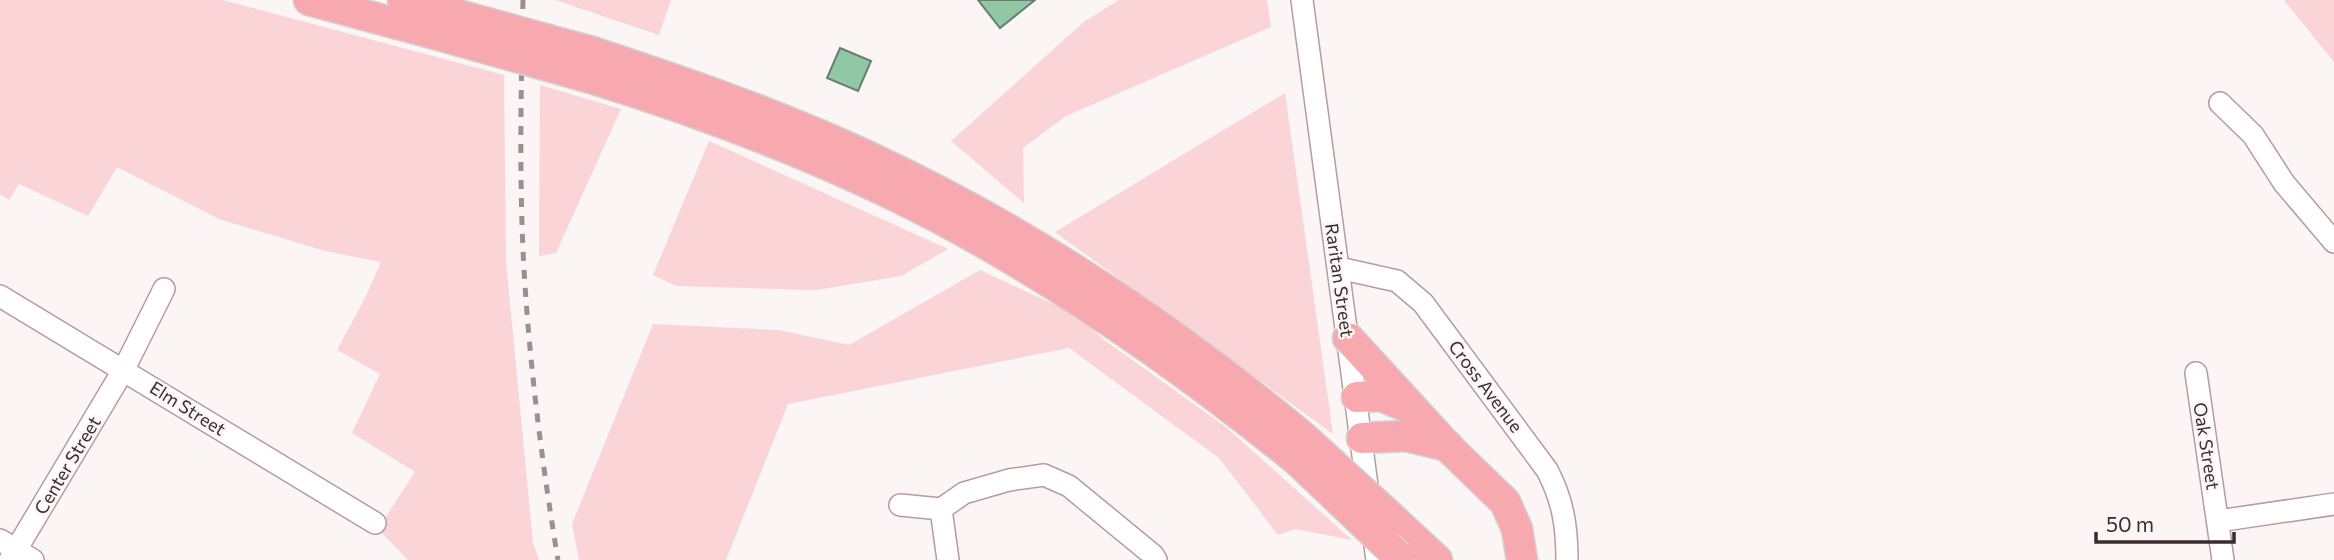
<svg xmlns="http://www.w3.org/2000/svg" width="2334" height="560" font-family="Commissioner,sans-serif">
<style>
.green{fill:#fad4d6}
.building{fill:#91c8a4;stroke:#687e6f;stroke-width:2}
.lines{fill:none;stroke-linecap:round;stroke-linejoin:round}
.minor-casing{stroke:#b89b9d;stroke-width:24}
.highway-casing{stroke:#d3d1d1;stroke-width:33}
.minor{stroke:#fff;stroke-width:21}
.highway{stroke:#f8a8af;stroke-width:30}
.rail{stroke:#999090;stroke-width:5;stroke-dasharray:9 9;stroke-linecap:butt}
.highway-bridge-casing{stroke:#d3d1d1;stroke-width:33;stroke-linecap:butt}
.highway-bridge{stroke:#f8a8af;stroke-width:30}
.labels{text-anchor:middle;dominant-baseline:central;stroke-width:5;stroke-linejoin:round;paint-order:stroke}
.street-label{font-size:18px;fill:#392d2e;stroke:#fbf5f5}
</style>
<rect width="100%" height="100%" fill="#fbf5f5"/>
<g class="green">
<path d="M0,0H223L504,75L506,261L533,543L539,560H408L378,529L415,472L352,433L380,374L337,350L364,300L381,262L325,251L219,219L117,167L88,216L19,184L9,200L0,194Z"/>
<path d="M555,0H671L659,35Z"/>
<path d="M1119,0H1267L1271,27L1066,116L1023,148L1024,203L951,141L1085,21Z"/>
<path d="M2284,0H2334V62Z"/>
<path d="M540,85L621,109L556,253L539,256Z"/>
<path d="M1285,93L1333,434L1055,232Z"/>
<path d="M709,141L948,249L901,276L816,290L676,286L653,275Z"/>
<path d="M980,270L1077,315L1103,339L1226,427L1352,540L1295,529L1278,535L1219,458L1069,348L788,404L726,560H579L572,524L653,324L779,330L849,345Z"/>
</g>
<g class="building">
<path d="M978,0H1035L1000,28Z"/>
<path d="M840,48L871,61L858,91L827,78Z"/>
</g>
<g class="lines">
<defs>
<g id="minor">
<path d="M1302,0L1377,560"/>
<path d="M2220,103L2253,135L2284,183L2334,242"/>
<path d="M1339,268L1397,281L1423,303L1547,470C1563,500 1567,527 1567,560"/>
<path d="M0,296L375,523"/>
<path d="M2196,373L2223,560"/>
<path d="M900,505L941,509"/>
<path d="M941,509L964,493L1009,480L1044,475L1069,486L1153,555L1156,560"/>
<path d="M941,509L948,560"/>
<path d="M2218,521L2334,504"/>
<path d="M0,540L33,560"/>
<path d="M10,560L124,369L164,289"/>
</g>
<g id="highway">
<path d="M309,0L439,35"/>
<path d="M403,0L440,10"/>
<path d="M592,52C686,83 779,115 869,157C1026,230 1170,326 1303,437"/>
<path d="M591,78C710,115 829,160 939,218C1067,286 1186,370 1298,461"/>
<path d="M1348,338L1448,447L1505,502L1517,529L1522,560"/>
<path d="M1357,397L1382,396L1412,409"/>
<path d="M1362,438L1406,436L1448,446"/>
<path d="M1395,521L1437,560"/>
</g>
</defs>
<use href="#minor" class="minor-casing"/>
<use href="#highway" class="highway-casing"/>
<use href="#minor" class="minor"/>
<use href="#highway" class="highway"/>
<path class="rail" d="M523,0C521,90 519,180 524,270C530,368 542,464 558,560"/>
<defs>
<g id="highway-bridge">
<path d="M440,10L592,52"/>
<path d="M439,35L591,78"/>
<path d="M1303,437L1395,521"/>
<path d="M1298,461L1398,556"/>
</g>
</defs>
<use href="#highway-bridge" class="highway-bridge-casing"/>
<use href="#highway-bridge" class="highway-bridge"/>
</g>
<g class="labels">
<g class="street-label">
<text transform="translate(1340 280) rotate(82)">Raritan Street</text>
<text transform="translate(1486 386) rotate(53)">Cross Avenue</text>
<text transform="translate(188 408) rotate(32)">Elm Street</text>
<text transform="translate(2207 446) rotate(81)">Oak Street</text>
<text transform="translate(67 465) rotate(-59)">Center Street</text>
</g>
</g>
<path d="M2096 532v10h138v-10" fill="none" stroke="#392d2e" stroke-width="3.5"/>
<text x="2106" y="532" font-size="21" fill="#392d2e" stroke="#fbf5f5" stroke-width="5" paint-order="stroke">50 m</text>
</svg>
